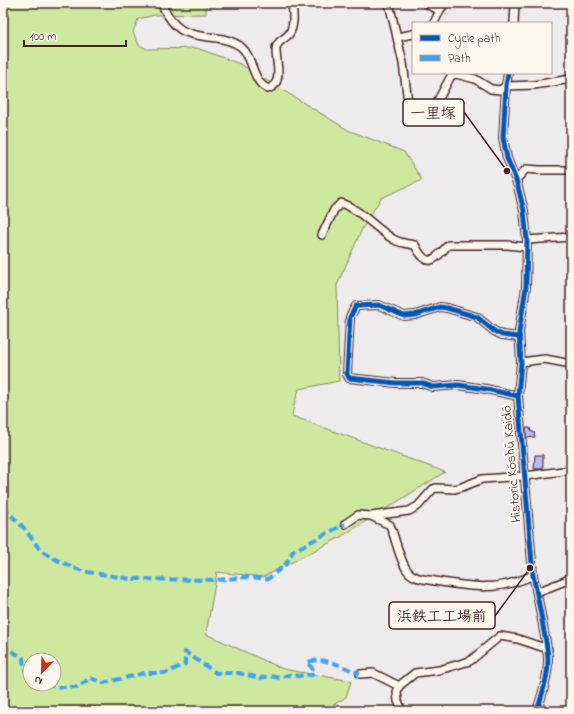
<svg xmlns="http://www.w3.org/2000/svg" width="574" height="714" font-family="'Indie Flower','Klee One',sans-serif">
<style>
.green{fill:#cee99f;stroke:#8c8465;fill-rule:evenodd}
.building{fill:#b9bcee;stroke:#4a1f2b}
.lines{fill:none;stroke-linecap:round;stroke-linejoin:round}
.minor-casing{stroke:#4a1f2b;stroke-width:10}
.minor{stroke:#fbf7ec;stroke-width:7}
.quiet{stroke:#40a2eb;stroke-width:4;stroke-dasharray:8 4;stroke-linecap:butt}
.cycleway-casing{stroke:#fbf7ec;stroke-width:8}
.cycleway{stroke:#0057b8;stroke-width:5}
.labels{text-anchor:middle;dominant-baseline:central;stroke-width:3.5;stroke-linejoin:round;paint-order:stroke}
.street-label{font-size:14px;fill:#4a1f2b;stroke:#fbf7ec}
.leader{fill:none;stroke:#4a1f2b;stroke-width:1.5}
.callout-dot{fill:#4a1f2b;stroke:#fbf7ec;stroke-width:1.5}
.callout{fill:#fbf7ec;stroke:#4a1f2b;stroke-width:1.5}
.callout-label{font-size:15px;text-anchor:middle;font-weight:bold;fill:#4a1f2b}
</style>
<rect width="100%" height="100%" fill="#eeebec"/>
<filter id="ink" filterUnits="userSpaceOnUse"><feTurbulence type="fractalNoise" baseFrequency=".025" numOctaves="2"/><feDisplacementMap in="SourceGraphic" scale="8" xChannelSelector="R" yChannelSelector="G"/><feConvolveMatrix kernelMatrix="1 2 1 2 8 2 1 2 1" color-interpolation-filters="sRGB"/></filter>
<g filter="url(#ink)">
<path class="green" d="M3,3H206V14L155,15L138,19L133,32L139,45L147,49L197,48L240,64L348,130L404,152L422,180L381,198L362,229L337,285L339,381L299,389L294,405L292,416L445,472L339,538L263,577L217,572L206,634L283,669L351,681L346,697L324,711H3ZM30,660H54V684H30Z"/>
<g class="building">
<path d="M526,428H530L531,432H534L535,437L526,438Z"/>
<path d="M535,455H543V469H534Z"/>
</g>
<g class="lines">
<defs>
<g id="minor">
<path d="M161,3C176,34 185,34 217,38C224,39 234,42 240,46C252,55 251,73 261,84C263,86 266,88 268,89C284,84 276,63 276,50C276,41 284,40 289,34C295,25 293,13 292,3"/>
<path d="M389,3L403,63L409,110C413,117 418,120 427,119L430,115L451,76L456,74L475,79L491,89L500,90L506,86L534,85L571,79"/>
<path d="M426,3L432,7L440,10"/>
<path d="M434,23L440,10L445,3"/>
<path d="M514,23L515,3"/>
<path d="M397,37L413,34"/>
<path d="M508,73L506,86L503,138L507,158L517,183L524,211L527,240L526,287L519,332L521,362L518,396L533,575C537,594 541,613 544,632C546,641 548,650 548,660C548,677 542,695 537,711"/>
<path d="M516,180L526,169L539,170H571"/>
<path d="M322,235L334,210L341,203C361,210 375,228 393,239C399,243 408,244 415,245C427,269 434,261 448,245H507L526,247"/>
<path d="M527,240L571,237"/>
<path d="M521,362L545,359L571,364"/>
<path d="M518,396L486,389L458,385L433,387L422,383H396L349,378L347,374L350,317L356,306L379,305L404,316L415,315L440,307L447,308L477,317L494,331L502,335L519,337"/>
<path d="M373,517L390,525C395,537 400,561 407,570C413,579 425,579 435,581C471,587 499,592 533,575"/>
<path d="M345,524L358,515L371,516L409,511L418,506L433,489L436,488L455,489L462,487L482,479L525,476L571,470"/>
<path d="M537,592L565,581L571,577"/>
<path d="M360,674L373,673L399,686"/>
<path d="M402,711L398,701L397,692L399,686L415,673L439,670L470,661L500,636L518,639L548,649"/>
</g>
</defs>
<use href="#minor" class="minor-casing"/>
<use href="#minor" class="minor"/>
<g class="quiet">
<path d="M3,507L24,528L41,551L59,561L82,571L131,579L217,580L247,577L268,579L286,564L293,551L345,524"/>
<path d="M3,643L7,648L23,658L24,667L30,674"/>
<path d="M46,684L56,687H77L91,678L103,683L145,673H166L185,664V652L216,673H238L260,678L271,676L279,678L289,675L299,676L303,675H312L315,672L307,662C327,657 341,666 360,674"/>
</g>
<defs>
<g id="cycleway">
<path d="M508,73L506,86L503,138L507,158L517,183L524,211L527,240L526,287L519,332L521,362L518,396L533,575C537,594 541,613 544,632C546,641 548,650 548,660C548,677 542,695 537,711"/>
<path d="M518,396L486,389L458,385L433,387L422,383H396L349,378L347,374L350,317L356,306L379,305L404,316L415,315L440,307L447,308L477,317L494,331L502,335L519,337"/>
</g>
</defs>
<use href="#cycleway" class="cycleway-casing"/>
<use href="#cycleway" class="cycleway"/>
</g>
</g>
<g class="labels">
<g class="street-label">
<text transform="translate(512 464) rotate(-95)">Historic Kōshū Kaidō</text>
</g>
</g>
<path class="leader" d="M507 171L464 112M530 568L495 616"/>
<g class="callout-dot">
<circle cx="507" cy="171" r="4"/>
<circle cx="530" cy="568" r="4"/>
</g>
<g class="callout">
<rect x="403" y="99" width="61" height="27" rx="4"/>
<rect x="389" y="602" width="106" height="27" rx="4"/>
</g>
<g class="callout-label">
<text x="433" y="118">一里塚</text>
<text x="442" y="621">浜鉄工工場前</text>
</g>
<rect width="574" height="714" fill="none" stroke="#fbf7ec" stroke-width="16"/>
<rect x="8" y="8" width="558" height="698" fill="none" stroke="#4a1f2b" stroke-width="1.5" filter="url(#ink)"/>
<rect x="412" y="22" width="140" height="52" fill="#fbf7ec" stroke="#b4a19f"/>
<rect x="420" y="35" width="20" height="6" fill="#0057b8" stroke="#b4a19f"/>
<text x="448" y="42" font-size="12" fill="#4a1f2b">Cycle path</text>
<rect x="420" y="55" width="20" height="6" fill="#40a2eb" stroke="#b4a19f"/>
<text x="448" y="62" font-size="12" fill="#4a1f2b">Path</text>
<g transform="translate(42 672) rotate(203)"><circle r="19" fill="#fbf7ec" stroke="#b4a19f"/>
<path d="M0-3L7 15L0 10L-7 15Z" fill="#c8321e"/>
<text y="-6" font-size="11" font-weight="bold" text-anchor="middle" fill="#4a1f2b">N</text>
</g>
<path d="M24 40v6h102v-6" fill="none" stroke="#4a1f2b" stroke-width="2"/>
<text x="30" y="40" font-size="12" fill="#4a1f2b" stroke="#fbf7ec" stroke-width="3" paint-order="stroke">100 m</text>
</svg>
